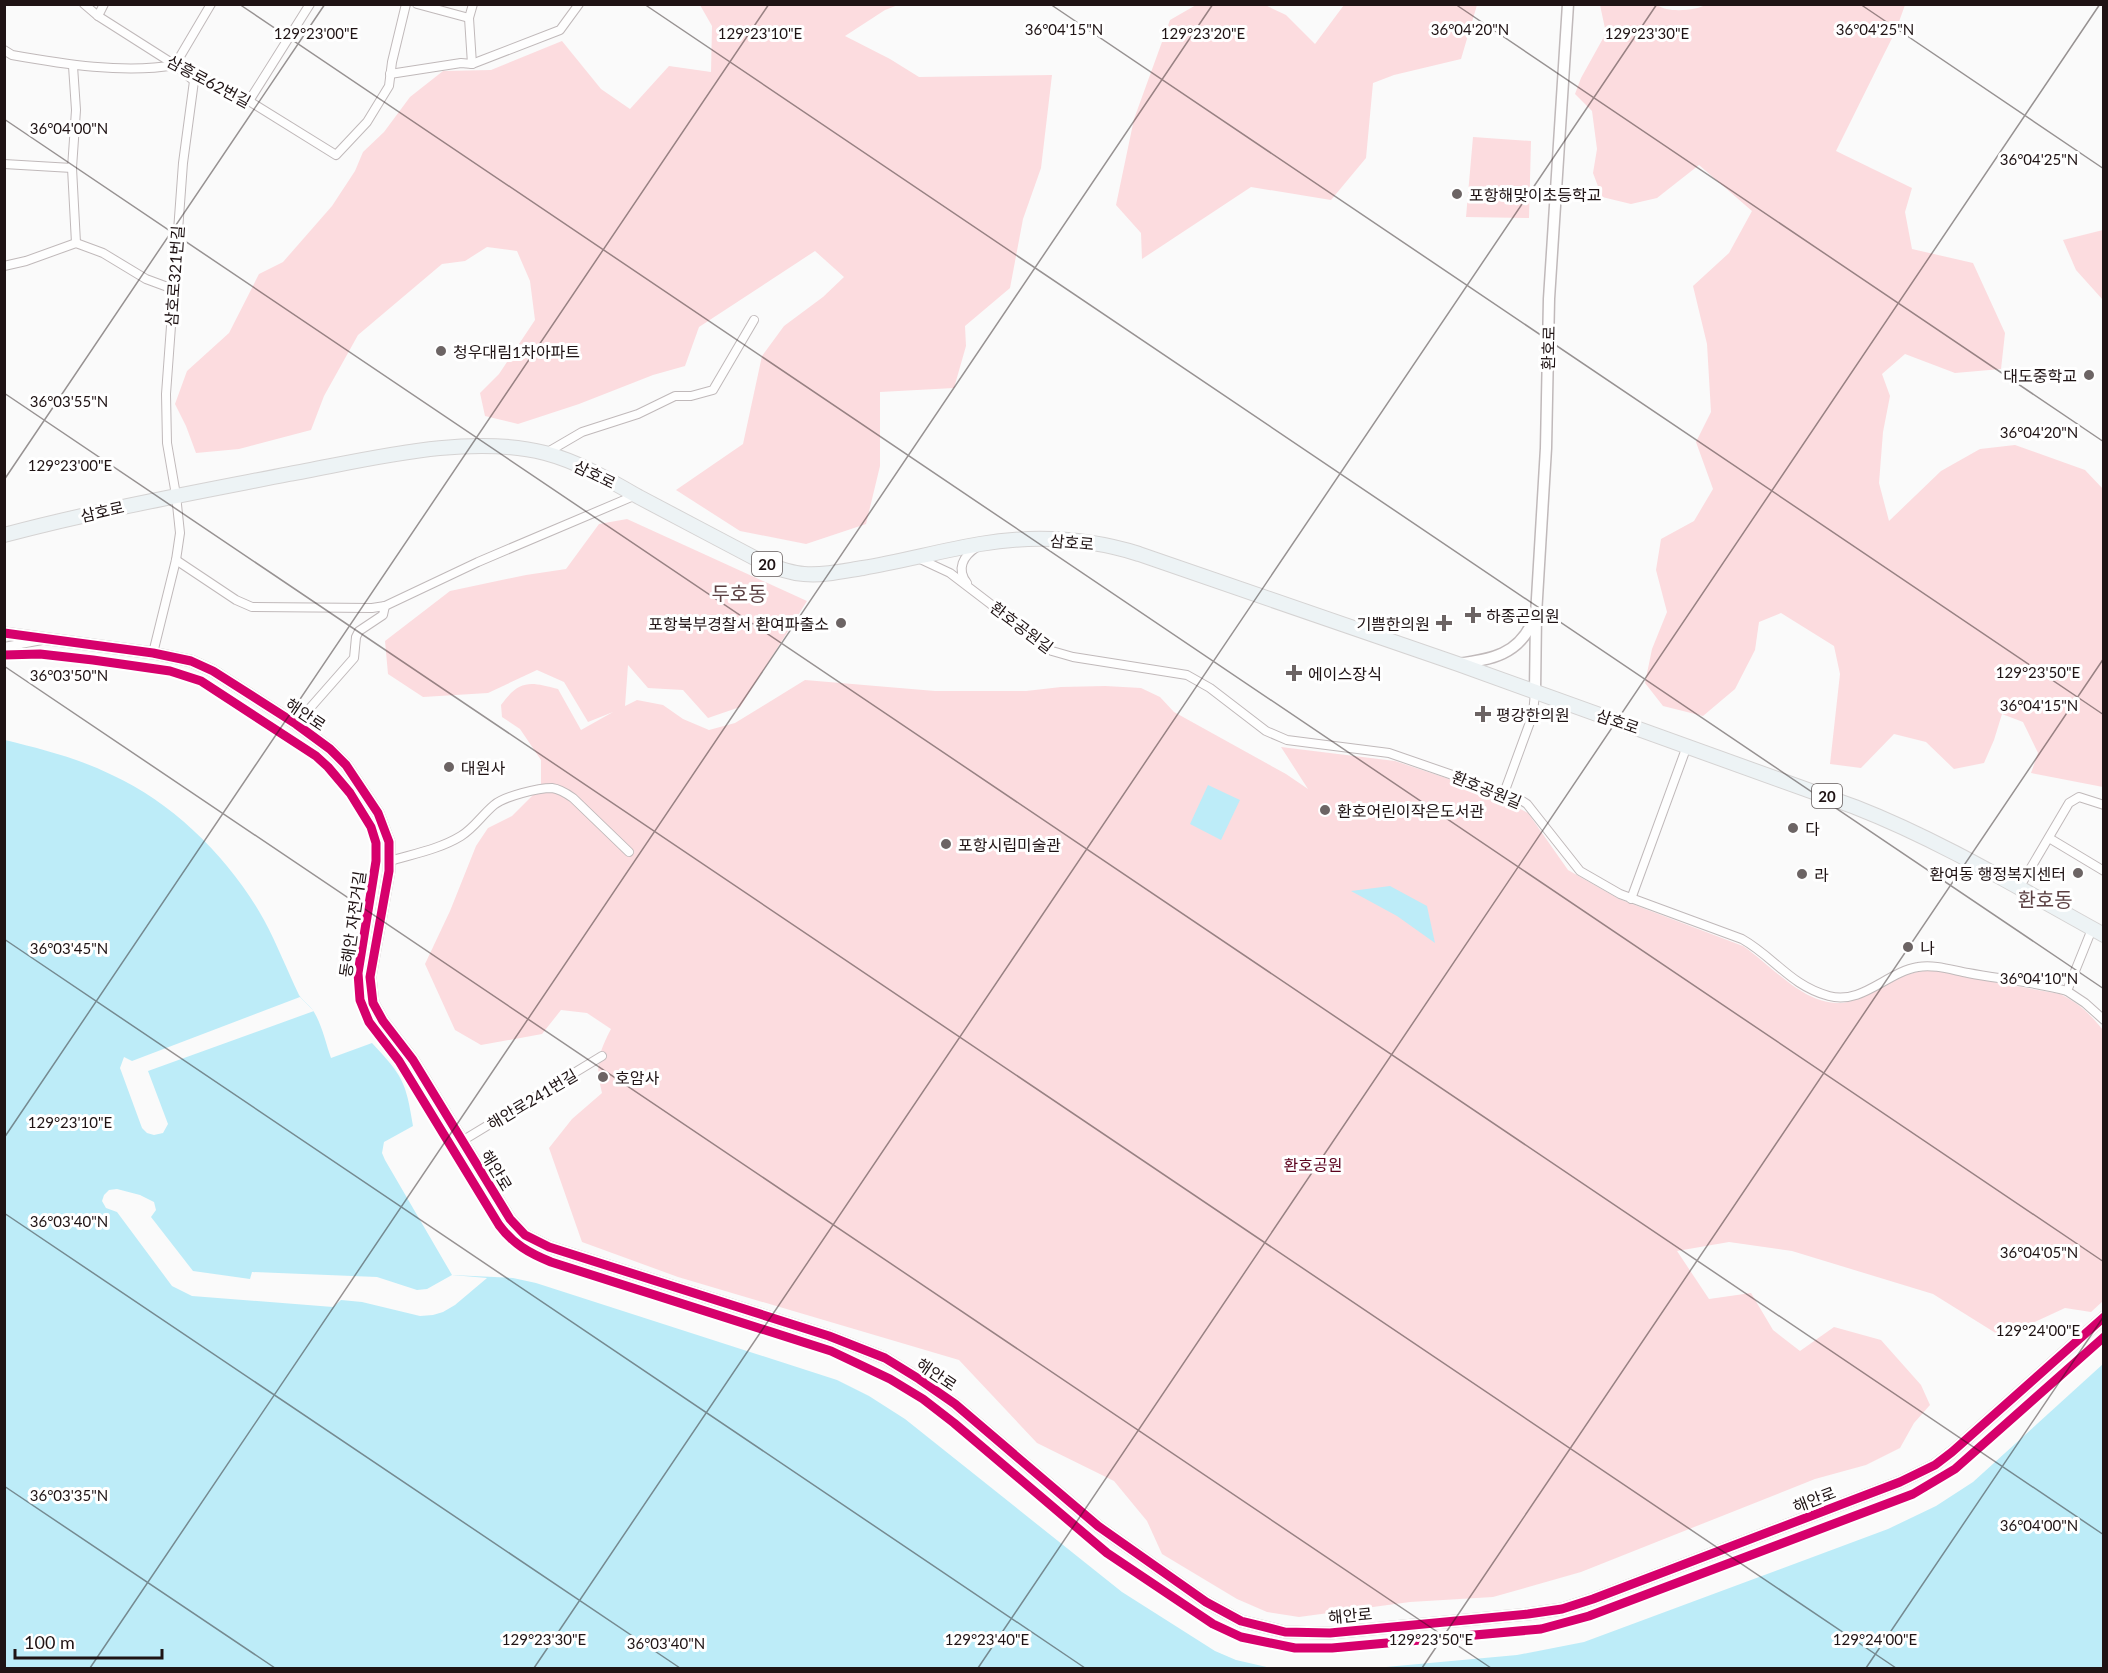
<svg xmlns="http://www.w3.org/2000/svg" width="2108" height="1673" font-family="Lato,'Noto Sans KR',sans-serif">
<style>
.green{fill:#fcdcdf}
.water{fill:#bdecf8}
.pier{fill:#fafafa}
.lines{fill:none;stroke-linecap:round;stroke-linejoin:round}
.minor-casing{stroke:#c0b9ba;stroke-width:10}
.tertiary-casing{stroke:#c0b9ba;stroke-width:13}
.primary-casing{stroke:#d5d3d3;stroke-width:16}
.minor{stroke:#fefefe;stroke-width:8}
.tertiary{stroke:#fefefe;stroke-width:10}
.primary{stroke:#edf3f5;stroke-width:14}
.cycleway-casing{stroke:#fff;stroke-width:13}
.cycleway{stroke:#d6006c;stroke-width:9}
.ticks{fill:none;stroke:#1f1314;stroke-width:1.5;stroke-opacity:0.45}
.poi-dot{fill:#6c6464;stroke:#fff;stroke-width:2}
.labels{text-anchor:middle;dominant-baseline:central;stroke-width:6;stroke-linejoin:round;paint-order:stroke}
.shield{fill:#fff;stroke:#625a5a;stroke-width:1.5}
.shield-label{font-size:15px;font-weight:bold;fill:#1f1314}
.street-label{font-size:16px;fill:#1f1314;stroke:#fff}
.poi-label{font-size:16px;fill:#1f1314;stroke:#fff;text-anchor:start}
.park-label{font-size:16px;fill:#5b021d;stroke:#fff}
.quarter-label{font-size:20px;fill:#5b4042;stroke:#fff}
.ticks-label{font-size:15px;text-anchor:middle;fill:#1f1314;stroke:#fff;stroke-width:6;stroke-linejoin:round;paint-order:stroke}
</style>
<rect width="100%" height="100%" fill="#fafafa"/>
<g class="green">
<path d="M1708,4L1905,5L1896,30L1836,151L1912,188L1905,212L1912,249L1973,263L2005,333L2001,369L1955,373L1905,354L1882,374L1890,396L1883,432L1879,483L1889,521L1941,471L1980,449L2015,445L2085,470L2103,489V787L2031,773L2038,753L2023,722L2002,714L1994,740L1984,763L1954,769L1926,742L1894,734L1861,768L1830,764L1840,674L1834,646L1781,613L1759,622L1755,650L1735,689L1703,716L1663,706L1645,683L1652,649L1667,612L1656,570L1661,539L1694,521L1713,489L1696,442L1711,412L1707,344L1693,286L1729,253L1752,211L1699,165L1657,198L1631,204L1602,197L1593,173L1597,149L1592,111L1575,94L1581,78L1606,33L1600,5H1657C1668,13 1695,11 1708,4Z"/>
<path d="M898,5L885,10L845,36L890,59L919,77L1052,75L1041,168L1023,219L1010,288L965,326L966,346L954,388L880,392V466L866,524L806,544L740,531L676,490L743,444L762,356L784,326L823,297L844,277L815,251L699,327L685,366L653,375L579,404L518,424L485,416L480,393L499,374L535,320L530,281L517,251L487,247L465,261L442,264L358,335L324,396L311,430L239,449L196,453L186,426L175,404L187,371L229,333L259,274L283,262L332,206L355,171L363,152L384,132L410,97L443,71L491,70L562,41L601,89L630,109L669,66L711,72L712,26L700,5Z"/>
<path d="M1196,5H1265L1286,15L1315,44L1344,5H1477L1461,59L1394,75L1373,83L1366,158L1331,200L1251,187L1142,259L1141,233L1116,205L1134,119L1170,20Z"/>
<path d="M1473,137L1531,141L1529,218L1466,217Z"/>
<path d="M2103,230H2104L2103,300L2076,270L2063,240Z"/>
<path d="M627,519L807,601L740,707L708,718L683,690L648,688L628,665L625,706L637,700L663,705L683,719L709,730L735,723L805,680L935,691H1026L1061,687L1105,686L1141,688L1160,697L1174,712L1286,774L1308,789L1281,747L1395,761L1488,792L1528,813L1568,870L1619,899L1743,946C1776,968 1816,1021 1861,997C1881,987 1902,973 1924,971C1935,969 1950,974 1961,976C1994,982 2027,988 2060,994C2079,1003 2090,1014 2103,1030V1301L2091,1312L2065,1308L2002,1337L1933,1294L1792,1251L1729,1242L1677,1251L1709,1299L1751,1293L1773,1330L1800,1351L1834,1327L1881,1340L1921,1385L1930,1405L1914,1423L1900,1448L1866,1465L1815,1479L1581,1572L1493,1597L1410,1602L1299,1617L1267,1612L1237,1599L1162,1554L1147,1521L1114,1481L1037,1443L959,1360L678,1277L582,1242L549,1148L572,1119L602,1093C595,1065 598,1054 611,1029L587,1013L561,1010L542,1034L481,1045L455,1030L425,964L450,911L476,846L488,828L512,816L541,787V760L520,729L502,717L501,705C520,679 530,682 558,689L581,730L613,712L588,722L564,682L537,670L488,693L423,697L388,674L385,641L450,591L526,575L566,569L599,524Z"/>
</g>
<g class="water">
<path d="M5,740C41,749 78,758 112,775C175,804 231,860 264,920C277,944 287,970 299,995C303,1001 310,1005 314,1012C322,1025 326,1044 331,1058L372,1043C403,1076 406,1082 413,1126L384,1142L382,1153L385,1160L452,1275L513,1278L536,1283L837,1380L869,1396L905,1419L1122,1592L1215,1651L1236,1660L1271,1668H5Z"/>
<path d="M1208,785L1240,800L1221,840L1190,824Z"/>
<path d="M1390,886L1427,906L1435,943L1397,916L1351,891Z"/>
<path d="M2103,1364V1668H1375L1517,1655L1584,1642L1888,1529L1936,1506L1973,1482Z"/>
</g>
<g class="pier">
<path d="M300,997L314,1011L148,1071L168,1124L163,1133L154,1135L147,1133L142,1128L120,1068L124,1057L132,1061Z"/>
<path d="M117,1189L140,1195L154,1202L156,1210L151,1217L193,1271L250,1279L252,1272L377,1277L417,1290L427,1289L452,1275L487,1278L455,1305L443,1312L433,1315L420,1316L362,1302L341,1300L333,1307L192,1296L172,1286L117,1212L106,1208L102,1201L104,1195L109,1190Z"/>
</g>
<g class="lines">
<defs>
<g id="minor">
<path d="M84,4L98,16L175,65L249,101L336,155L367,122L389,86L392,62L406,4"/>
<path d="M417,4L469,18L473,4"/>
<path d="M98,16L104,4"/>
<path d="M469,18L472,64"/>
<path d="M4,50L12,55C62,64 125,74 175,65L211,4"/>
<path d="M73,66L76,110L72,168L76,243"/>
<path d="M390,74L461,63L472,64L560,30L579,4"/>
<path d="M249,101L310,4"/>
<path d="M4,164L72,168"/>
<path d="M4,266L26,261L76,243L103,253L146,279L173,289"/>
<path d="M546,453L582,432L638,414L675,396H691L713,390L754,320"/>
<path d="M920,559L950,573L1052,651L1073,657L1187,675L1210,688L1266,731L1287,740L1389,753L1516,797L1527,804L1580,871L1620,894L1742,939C1774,957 1791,986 1829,996C1862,1005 1887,972 1918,967C1934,964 1952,970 1968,973C2000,979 2035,982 2067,991L2085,1003L2104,1020"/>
<path d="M176,560L236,600L252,607L372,608L385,606L478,562L636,495"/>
<path d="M967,583C956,569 963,556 977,547"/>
<path d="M4,647L42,640"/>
<path d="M153,653L176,560L180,533L176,495L167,443L166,394L183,163L194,81L175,65"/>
<path d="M296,724L354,658L356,637L359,631L383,615L385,606"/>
<path d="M1504,793L1533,714L1535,692"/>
<path d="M2049,838L2104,871"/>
<path d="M390,861C413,854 440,849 461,836C474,828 482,815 494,805C505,796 538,788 552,788C560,789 566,793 573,798L629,852"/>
<path d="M2019,888L2069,803L2079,797L2104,805"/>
<path d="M1631,899L1687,746"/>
<path d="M2067,991L2092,929"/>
<path d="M462,1141L602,1056"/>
</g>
<g id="tertiary">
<path d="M4,633L153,653L191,661L213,671L296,724L330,749L346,765L378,813L389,842V871L370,977L373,1003L383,1021L413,1060L510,1219L525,1235L549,1247L829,1336L885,1358L919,1379L955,1404L1098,1526L1206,1602L1241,1621L1285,1632L1330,1633L1528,1614L1562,1609L1593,1599L1900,1482L1935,1465L1952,1452L2104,1317"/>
<path d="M1458,664C1492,659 1518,655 1533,621"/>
<path d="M1535,692L1536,615L1546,448L1549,299L1568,4"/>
</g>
<path id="primary" d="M4,535C98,510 193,493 289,474C367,460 467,433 545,453C579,462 609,480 639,497C681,519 722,541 764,563C777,568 790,573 804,574C823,576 844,571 863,568C902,561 941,551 980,544C1033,535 1088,538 1139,554L1458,664L1855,807C1942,841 2022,890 2104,935"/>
</defs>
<use href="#minor" class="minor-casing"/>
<use href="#tertiary" class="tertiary-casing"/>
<use href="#primary" class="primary-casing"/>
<use href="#minor" class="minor"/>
<use href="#tertiary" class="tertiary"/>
<use href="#primary" class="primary"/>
<defs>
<g id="cycleway">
<path d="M4,633L153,653L191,661L213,671L296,724L330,749L346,765L378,813L389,842V871L370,977L373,1003L383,1021L413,1060L510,1219L525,1235L549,1247L829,1336L885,1358L919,1379L955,1404L1098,1526L1206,1602L1241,1621L1285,1632L1330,1633L1528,1614L1562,1609L1593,1599L1900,1482L1935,1465L1952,1452L2104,1317"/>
<path d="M4,655L40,654L93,660L170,671L201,681L316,756L328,767L350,793L371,827L376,843V861L358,973L360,1000L369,1022L399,1061L499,1225C513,1244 529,1253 551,1262L831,1351L890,1379L923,1399L954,1423L1107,1553L1213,1624L1241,1637L1295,1648H1332L1541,1629L1589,1616L1913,1494L1955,1469L2104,1337"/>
</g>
</defs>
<use href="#cycleway" class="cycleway-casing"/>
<use href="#cycleway" class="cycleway"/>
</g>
<path class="ticks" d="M239,4L2104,1262M644,4L2104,989M1050,4L2104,715M1455,4L2104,442M1860,4L2104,169M4,119L2104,1535M4,393L1896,1668M4,480L325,4M4,666L1491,1668M4,939L1085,1668M4,1138L769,4M4,1213L680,1668M4,1486L275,1668M90,1668L1213,4M534,1668L1657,4M978,1668L2100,4M1422,1668L2104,658M1866,1668L2104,1316"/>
<g class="poi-dot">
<circle cx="1457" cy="194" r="6"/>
<circle cx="441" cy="351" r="6"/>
<circle cx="2089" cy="375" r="6"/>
<path d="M1470 606h6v6h6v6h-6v6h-6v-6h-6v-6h6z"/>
<circle cx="841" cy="623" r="6"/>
<path d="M1441 614h6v6h6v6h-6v6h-6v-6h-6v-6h6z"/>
<path d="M1291 664h6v6h6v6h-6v6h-6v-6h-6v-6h6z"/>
<path d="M1480 705h6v6h6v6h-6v6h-6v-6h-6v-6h6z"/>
<circle cx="449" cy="767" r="6"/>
<circle cx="1325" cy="810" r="6"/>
<circle cx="1793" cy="828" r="6"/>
<circle cx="946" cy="844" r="6"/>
<circle cx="2078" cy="873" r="6"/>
<circle cx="1802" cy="874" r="6"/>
<circle cx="1908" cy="947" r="6"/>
<circle cx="603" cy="1077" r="6"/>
</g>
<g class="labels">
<g class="shield">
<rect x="752" y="552" width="30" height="24" rx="4.5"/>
<rect x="1812" y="784" width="30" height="24" rx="4.5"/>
</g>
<g class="shield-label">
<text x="767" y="564">20</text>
<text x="1827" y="796">20</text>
</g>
<g class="street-label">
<text transform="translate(209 81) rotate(28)">삼흥로62번길</text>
<text transform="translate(174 276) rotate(-86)">삼호로321번길</text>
<text transform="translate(1548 348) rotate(-89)">환호로</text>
<text transform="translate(595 474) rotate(26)">삼호로</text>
<text transform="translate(102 511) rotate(-13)">삼호로</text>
<text transform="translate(1072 542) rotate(5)">삼호로</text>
<text transform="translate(1022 627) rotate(37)">환호공원길</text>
<text transform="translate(306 714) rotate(34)">해안로</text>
<text transform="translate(1618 721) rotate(19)">삼호로</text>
<text transform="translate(1487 789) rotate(22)">환호공원길</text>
<text transform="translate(352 924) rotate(-82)">동해안 자전거길</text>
<text transform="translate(532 1099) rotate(-31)">해안로241번길</text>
<text transform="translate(497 1170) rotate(59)">해안로</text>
<text transform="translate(937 1374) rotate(34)">해안로</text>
<text transform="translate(1814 1499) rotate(-21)">해안로</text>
<text transform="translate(1350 1615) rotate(-5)">해안로</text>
</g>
<g class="poi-label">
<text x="1469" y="194">포항해맞이초등학교</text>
<text x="453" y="351">청우대림1차아파트</text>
<text x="2077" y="375" text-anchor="end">대도중학교</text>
<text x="1486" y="615">하종곤의원</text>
<text x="829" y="623" text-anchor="end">포항북부경찰서 환여파출소</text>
<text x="1430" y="623" text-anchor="end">기쁨한의원</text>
<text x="1308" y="673">에이스장식</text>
<text x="1496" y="714">평강한의원</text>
<text x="461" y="767">대원사</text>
<text x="1337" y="810">환호어린이작은도서관</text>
<text x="1805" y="828">다</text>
<text x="958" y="844">포항시립미술관</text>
<text x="2066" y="873" text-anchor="end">환여동 행정복지센터</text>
<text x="1814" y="874">라</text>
<text x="1920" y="947">나</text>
<text x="615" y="1077">호암사</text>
</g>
<g class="park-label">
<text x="1313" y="1164">환호공원</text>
</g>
<g class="quarter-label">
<text x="739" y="593">두호동</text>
<text x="2045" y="899">환호동</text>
</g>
</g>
<g class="ticks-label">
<text x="1064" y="35">36°04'15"N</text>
<text x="1470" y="35">36°04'20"N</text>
<text x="1875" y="35">36°04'25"N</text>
<text x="760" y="39">129°23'10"E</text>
<text x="1203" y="39">129°23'20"E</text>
<text x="1647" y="39">129°23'30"E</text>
<text x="316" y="39">129°23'00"E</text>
<text x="69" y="134">36°04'00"N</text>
<text x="2039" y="165">36°04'25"N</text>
<text x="69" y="407">36°03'55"N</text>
<text x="2039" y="438">36°04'20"N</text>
<text x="70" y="471">129°23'00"E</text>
<text x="2038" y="678">129°23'50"E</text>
<text x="69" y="681">36°03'50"N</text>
<text x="2039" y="711">36°04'15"N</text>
<text x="69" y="954">36°03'45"N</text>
<text x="2039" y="984">36°04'10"N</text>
<text x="70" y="1128">129°23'10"E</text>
<text x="69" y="1227">36°03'40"N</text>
<text x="2039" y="1258">36°04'05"N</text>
<text x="2038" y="1336">129°24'00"E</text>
<text x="69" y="1501">36°03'35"N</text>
<text x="2039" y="1531">36°04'00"N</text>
<text x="544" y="1645">129°23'30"E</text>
<text x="987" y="1645">129°23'40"E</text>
<text x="1431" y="1645">129°23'50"E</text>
<text x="1875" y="1645">129°24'00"E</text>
<text x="666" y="1649">36°03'40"N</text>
</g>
<rect width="2108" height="1673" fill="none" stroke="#1f1314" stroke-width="12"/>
<path d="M15 1649v9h147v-9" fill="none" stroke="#1f1314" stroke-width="3"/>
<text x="24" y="1649" font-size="18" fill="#1f1314" stroke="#ffffff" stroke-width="4.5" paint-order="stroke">100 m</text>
</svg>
